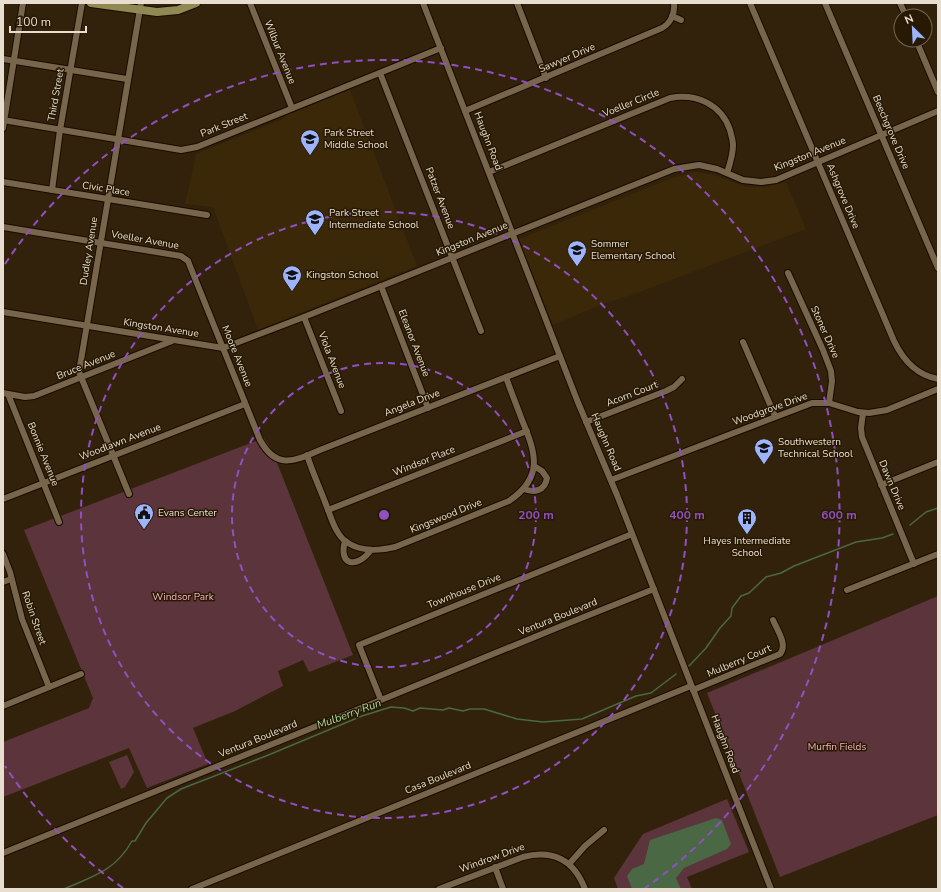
<svg xmlns="http://www.w3.org/2000/svg" width="941" height="892" font-family="'Nunito Sans',sans-serif">
<style>
.built{fill:#3b2809}
.green{fill:#5c343b}
.water{fill:#496843}
.lines{fill:none;stroke-linecap:round;stroke-linejoin:round}
.stream{stroke:#496843;stroke-width:1.5}
.minor-casing{stroke:#190b00;stroke-width:8}
.major-casing{stroke:#190b00;stroke-width:10}
.minor{stroke:#77654c;stroke-width:6}
.major{stroke:#918953;stroke-width:8}
.ring{fill:none;stroke:#9150c2;stroke-width:2;stroke-dasharray:7 5}
.labels{text-anchor:middle;dominant-baseline:central;stroke-width:3;stroke-linejoin:round;paint-order:stroke}
.street-label{font-size:10px;fill:#e8ded0;stroke:#271903}
.poi-label{font-size:10px;fill:#e8ded0;stroke:#271903;text-anchor:start}
.park-label{font-size:10px;fill:#f7b4be;stroke:#271903}
.water-label{font-size:11px;font-style:italic;fill:#a9dca0;stroke:#271903}
.centre{fill:#9150c2;stroke:#271903;stroke-width:2}
.ring-label{font-size:12px;text-anchor:middle;font-weight:bold;fill:#9150c2;stroke:#271903;stroke-width:3;stroke-linejoin:round;paint-order:stroke}
</style>
<rect width="100%" height="100%" fill="#32220b"/>
<g class="built">
<path d="M350,90L417,266L258,330L213,207L185,204L196,154L283,119L285,116Z"/>
<path d="M696,172L715,175L746,187H764L786,182L806,229L632,295L608,302L553,325L519,239L672,178Z"/>
</g>
<g class="green">
<path d="M264,438L272,450L353,655L309,672L303,660L278,671L283,686L235,711L193,728L208,764L147,788L129,748L3,797V742L89,708L93,698L24,530Z"/>
<path d="M938,596V815L780,877L707,693Z"/>
<path d="M127,755L134,772L125,787L121,789L109,762Z"/>
<path d="M727,799L749,852L687,877L692,889H618L614,878L643,834Z"/>
</g>
<path class="water" d="M716,818L722,820L731,844L727,849L684,868L676,878L681,889H632L627,876L632,869L644,864L650,840Z"/>
<g class="lines">
<g class="stream">
<path d="M910,525L926,512L938,508"/>
<path d="M689,666L706,648L720,628L731,616L732,608L741,596L749,593L766,577L781,573L794,566L856,542L882,538L893,534"/>
<path d="M64,889C94,876 115,871 132,841H135L146,823L167,798L181,789L266,756L362,716L391,707L404,708L413,711L420,708L443,710L449,708L463,711L470,709H484L517,719L543,722L582,719L636,696L651,693L676,674"/>
</g>
<defs>
<g id="minor">
<path d="M250,3L292,108"/>
<path d="M423,3L577,400L617,495L771,889"/>
<path d="M517,3L546,78"/>
<path d="M750,3L894,341C903,360 916,375 938,379"/>
<path d="M825,3L938,268"/>
<path d="M900,3L906,16"/>
<path d="M672,16L681,20"/>
<path d="M916,40L938,92"/>
<path d="M3,59L127,79"/>
<path d="M380,73L481,331"/>
<path d="M465,111L662,28C671,23 675,13 674,3"/>
<path d="M3,120L181,150L197,147L441,48"/>
<path d="M3,128L23,3"/>
<path d="M489,172L670,98C696,93 721,104 730,130C731,135 733,140 733,145C733,155 730,164 727,173"/>
<path d="M3,182L207,215"/>
<path d="M52,190L60,130L82,3"/>
<path d="M3,227L181,256L188,261L192,271L260,440C278,473 298,459 325,448L560,356"/>
<path d="M788,273L823,350L831,371L832,381L829,403"/>
<path d="M381,286L428,408"/>
<path d="M3,312L223,348L304,317L674,169L699,165L717,169L743,180L761,182L776,180L938,111"/>
<path d="M304,317L341,411"/>
<path d="M743,342L775,416"/>
<path d="M3,393L25,397L34,396L172,341"/>
<path d="M8,394L59,522"/>
<path d="M863,413L861,428L862,437L914,564"/>
<path d="M586,422L666,391L674,387L682,379"/>
<path d="M307,455C312,471 319,486 325,502C330,514 334,531 344,540C358,552 379,551 395,547L509,501C544,477 536,454 522,420C517,406 511,392 506,377"/>
<path d="M611,480L812,403H829L858,412L869,413L887,410L938,389"/>
<path d="M881,485L938,462"/>
<path d="M524,489C534,493 545,491 547,478L542,471L534,466"/>
<path d="M129,494L79,372L141,3"/>
<path d="M3,499L245,404"/>
<path d="M328,510L527,431"/>
<path d="M345,541C338,566 357,569 371,550"/>
<path d="M3,554L10,572L22,619L49,687"/>
<path d="M3,582L11,579"/>
<path d="M847,590L938,554"/>
<path d="M693,690L780,654C788,645 777,630 773,620"/>
<path d="M381,700L359,645L632,534"/>
<path d="M3,706L81,674"/>
<path d="M3,853L381,700L559,627L654,589"/>
<path d="M569,864L585,846L604,830"/>
<path d="M495,867L503,889"/>
<path d="M192,889L691,686"/>
<path d="M439,889L523,857C553,849 574,860 585,889"/>
</g>
<path id="major" d="M91,3L157,12L178,10L196,3"/>
</defs>
<use href="#minor" class="minor-casing"/>
<use href="#major" class="major-casing"/>
<use href="#minor" class="minor"/>
<use href="#major" class="major"/>
</g>
<g class="ring">
<circle cx="384" cy="515" r="152"/>
<circle cx="384" cy="515" r="303"/>
<path d="M123 888A455 455 0 0 1 5 766M5 264A455 455 0 1 1 645 888"/>
</g>
<defs>
<symbol id="school-pin" viewBox="-11 -11 22 30"><path d="M0 17L-7.5 6A9.5 9.5 0 1 1 7.5 6Z" fill="#9db4fd" stroke="#271903"/><path d="M0-5L7-2L0 1L-7-2ZM-4 1L0 2.5L4 1V4Q0 6-4 4Z" fill="#111"/></symbol>
<symbol id="civic-pin" viewBox="-11 -11 22 30"><path d="M0 17L-7.5 6A9.5 9.5 0 1 1 7.5 6Z" fill="#9db4fd" stroke="#271903"/><path d="M-.6-6.5H3V-4.5H.6V-3L4-1V1h2V6H-6V1h2V-1L-.6-3ZM-1.2 2.5V6h2.4V2.5Z" fill="#111"/></symbol>
<symbol id="building-pin" viewBox="-11 -11 22 30"><path d="M0 17L-7.5 6A9.5 9.5 0 1 1 7.5 6Z" fill="#9db4fd" stroke="#271903"/><path d="M-4-6H4V6H1V3H-1V6H-4ZM-2.5-4.3h1.7v1.8h-1.7ZM.8-4.3h1.7v1.8H.8ZM-2.5-1h1.7V.8h-1.7ZM.8-1h1.7V.8H.8Z" fill="#111"/></symbol>
</defs>
<g fill-rule="evenodd">
<use href="#school-pin" x="299" y="128" width="22" height="30"/>
<use href="#school-pin" x="304" y="208" width="22" height="30"/>
<use href="#school-pin" x="566" y="239" width="22" height="30"/>
<use href="#school-pin" x="281" y="264" width="22" height="30"/>
<use href="#school-pin" x="753" y="437" width="22" height="30"/>
<use href="#civic-pin" x="133" y="502" width="22" height="30"/>
<use href="#building-pin" x="736" y="507" width="22" height="30"/>
</g>
<g class="labels">
<g class="street-label">
<text transform="translate(280 52) rotate(68)">Wilbur Avenue</text>
<text transform="translate(567 58) rotate(-23)">Sawyer Drive</text>
<text transform="translate(56 95) rotate(-80)">Third Street</text>
<text transform="translate(631 103) rotate(-22)">Voeller Circle</text>
<text transform="translate(224 125) rotate(-22)">Park Street</text>
<text transform="translate(891 132) rotate(67)">Beechgrove Drive</text>
<text transform="translate(488 141) rotate(69)">Haughn Road</text>
<text transform="translate(810 154) rotate(-22)">Kingston Avenue</text>
<text transform="translate(106 189) rotate(9)">Civic Place</text>
<text transform="translate(843 196) rotate(67)">Ashgrove Drive</text>
<text transform="translate(440 198) rotate(69)">Patzer Avenue</text>
<text transform="translate(472 239) rotate(-22)">Kingston Avenue</text>
<text transform="translate(145 240) rotate(10)">Voeller Avenue</text>
<text transform="translate(89 251) rotate(-81)">Dudley Avenue</text>
<text transform="translate(161 328) rotate(9)">Kingston Avenue</text>
<text transform="translate(825 332) rotate(66)">Stoner Drive</text>
<text transform="translate(414 343) rotate(69)">Eleanor Avenue</text>
<text transform="translate(237 356) rotate(68)">Moore Avenue</text>
<text transform="translate(332 360) rotate(69)">Viola Avenue</text>
<text transform="translate(86 365) rotate(-22)">Bruce Avenue</text>
<text transform="translate(632 394) rotate(-21)">Acorn Court</text>
<text transform="translate(412 403) rotate(-21)">Angela Drive</text>
<text transform="translate(770 409) rotate(-20)">Woodgrove Drive</text>
<text transform="translate(120 442) rotate(-21)">Woodlawn Avenue</text>
<text transform="translate(606 442) rotate(67)">Haughn Road</text>
<text transform="translate(43 454) rotate(68)">Bonnie Avenue</text>
<text transform="translate(424 461) rotate(-22)">Windsor Place</text>
<text transform="translate(892 485) rotate(67)">Dawn Drive</text>
<text transform="translate(446 516) rotate(-22)">Kingswood Drive</text>
<text transform="translate(464 591) rotate(-22)">Townhouse Drive</text>
<text transform="translate(558 617) rotate(-22)">Ventura Boulevard</text>
<text transform="translate(34 618) rotate(71)">Robin Street</text>
<text transform="translate(739 661) rotate(-23)">Mulberry Court</text>
<text transform="translate(258 739) rotate(-22)">Ventura Boulevard</text>
<text transform="translate(725 744) rotate(69)">Haughn Road</text>
<text transform="translate(438 778) rotate(-22)">Casa Boulevard</text>
<text transform="translate(492 858) rotate(-20)">Windrow Drive</text>
</g>
<g class="poi-label">
<text x="324" y="133">Park Street<tspan x="324" dy="12">Middle School</tspan></text>
<text x="329" y="213">Park Street<tspan x="329" dy="12">Intermediate School</tspan></text>
<text x="591" y="244">Sommer<tspan x="591" dy="12">Elementary School</tspan></text>
<text x="306" y="275">Kingston School</text>
<text x="778" y="442">Southwestern<tspan x="778" dy="12">Technical School</tspan></text>
<text x="158" y="513">Evans Center</text>
<text x="747" y="541" text-anchor="middle">Hayes Intermediate<tspan x="747" dy="12">School</tspan></text>
</g>
<g class="park-label">
<text x="183" y="597">Windsor Park</text>
<text x="837" y="747">Murfin Fields</text>
</g>
<g class="water-label">
<text transform="translate(349 714) rotate(-20)">Mulberry Run</text>
</g>
</g>
<circle cx="384" cy="515" r="6" class="centre"/>
<g class="ring-label">
<text x="536" y="519">200 m</text>
<text x="687" y="519">400 m</text>
<text x="839" y="519">600 m</text>
</g>
<rect width="941" height="892" fill="none" stroke="#e8ded0" stroke-width="8"/>
<g transform="translate(913 28) rotate(336)"><circle r="19" fill="#271903" stroke="#746855"/>
<path d="M0-3L7 15L0 10L-7 15Z" fill="#9db4fd"/>
<text y="-6" font-size="11" font-weight="bold" text-anchor="middle" fill="#e8ded0">N</text>
</g>
<path d="M10 26v6h76v-6" fill="none" stroke="#e8ded0" stroke-width="2"/>
<text x="16" y="26" font-size="12" fill="#e8ded0" stroke="#271903" stroke-width="3" paint-order="stroke">100 m</text>
</svg>
